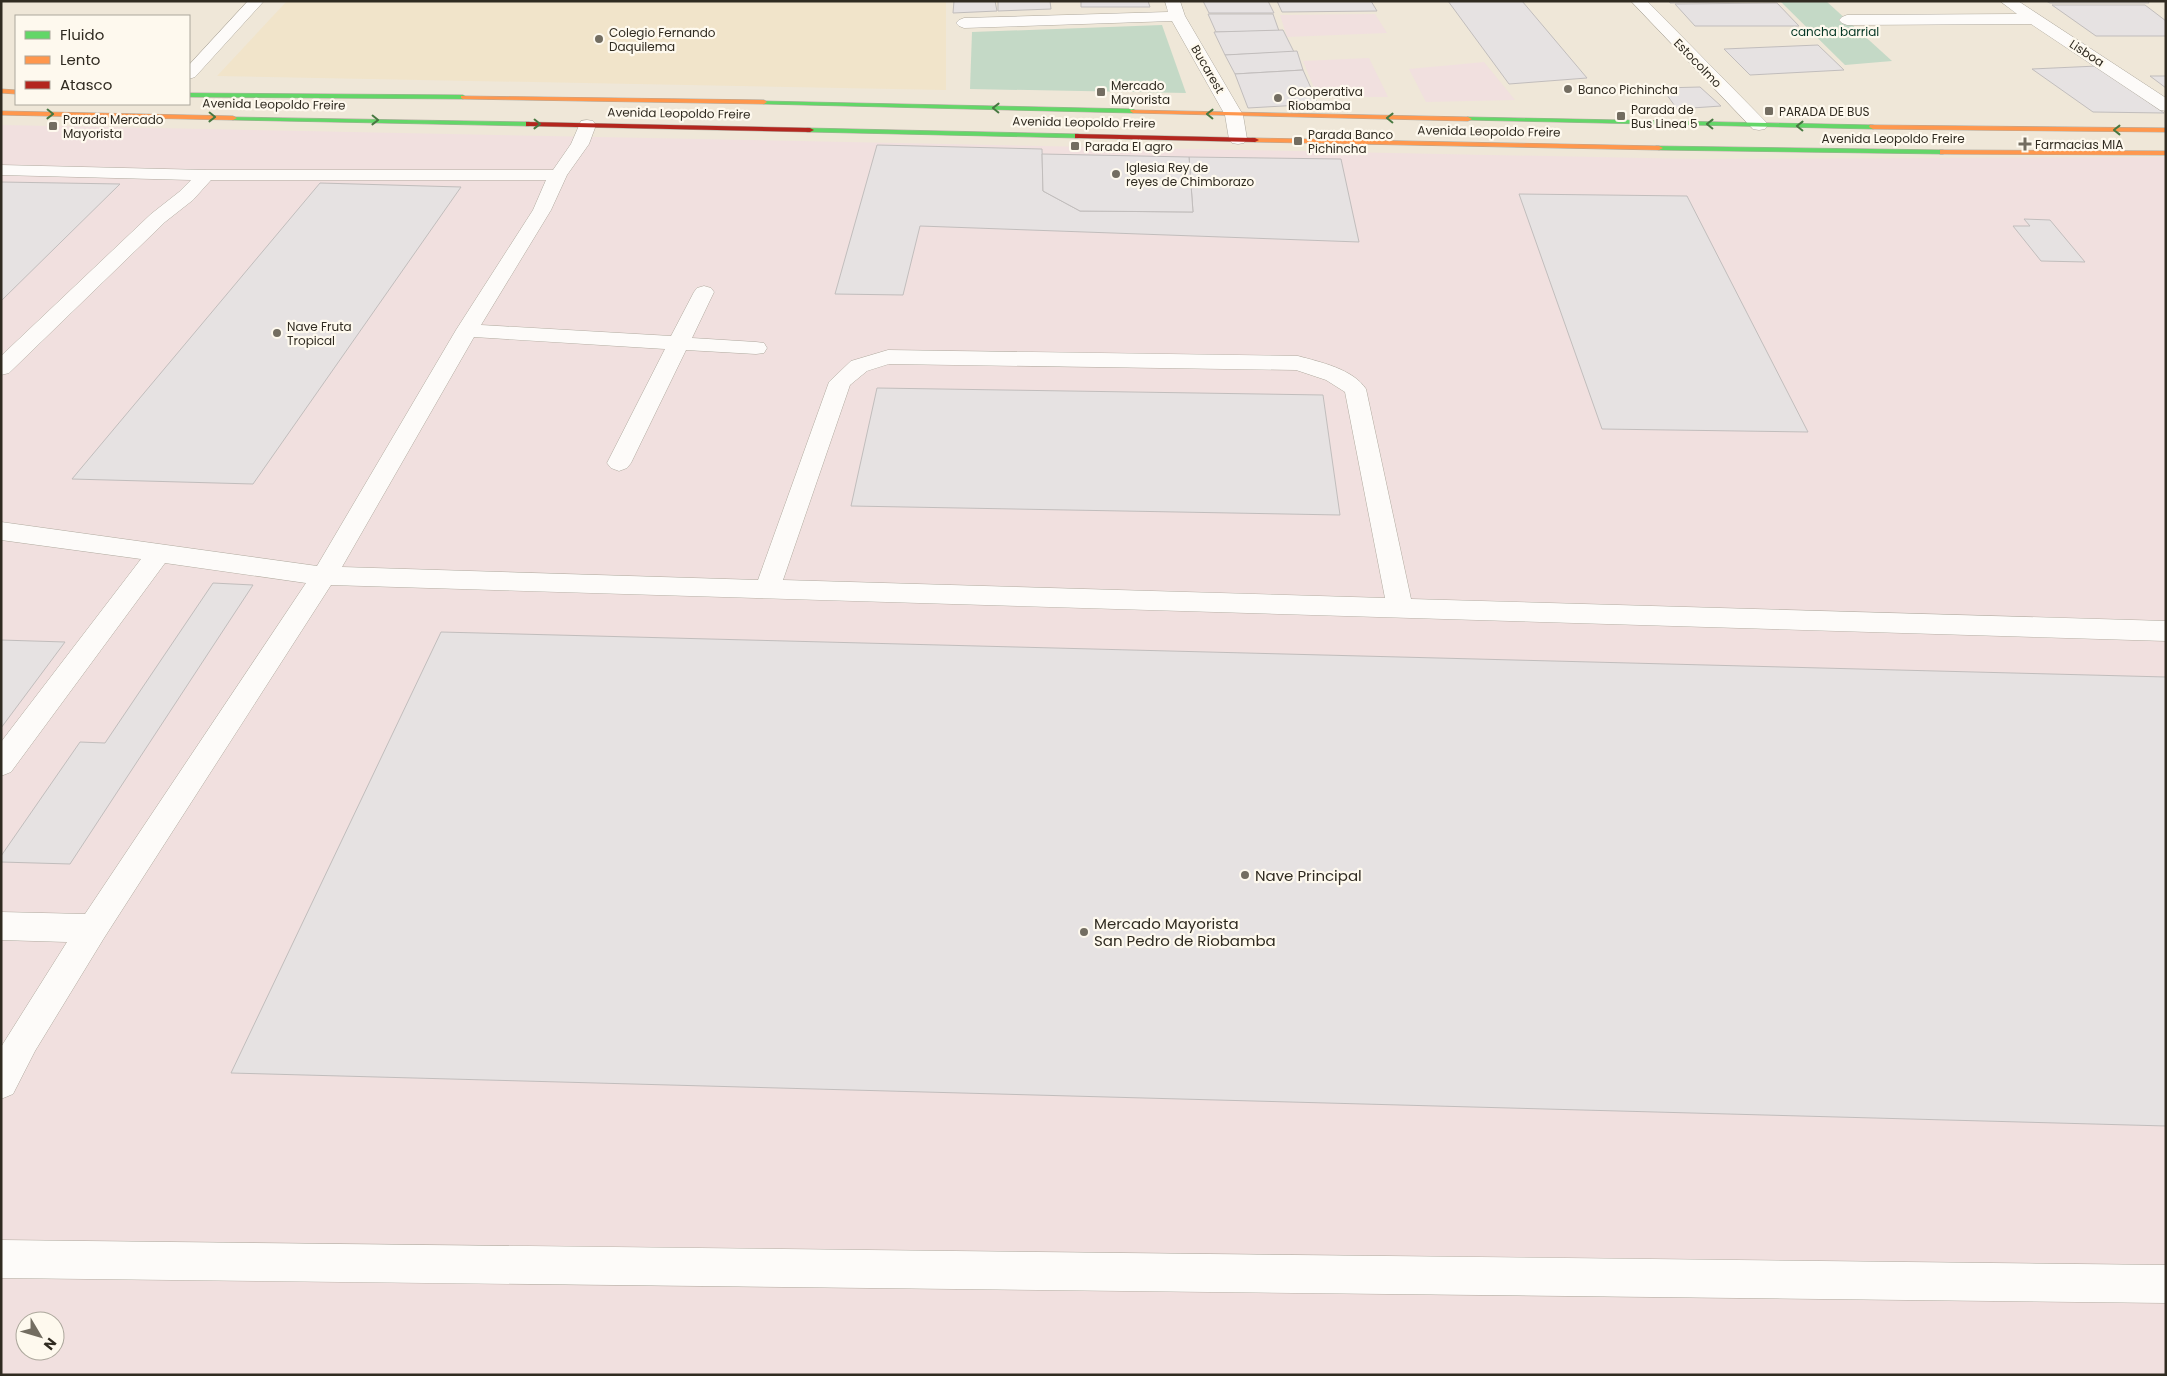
<svg xmlns="http://www.w3.org/2000/svg" width="2167" height="1376" font-family="Poppins,sans-serif">
<style>
.commercial{fill:#f1e0df;fill-rule:evenodd}
.built{fill:#f1e4ca}
.green{fill:#c4d9c6}
.building{fill:#e6e2e2;stroke:#c1bdbc}
.lines{fill:none;stroke-linecap:round;stroke-linejoin:round}
.lane-casing{stroke:#b0aa9f;stroke-width:1}
.street-casing{stroke:#b0aa9f;stroke-width:1}
.fast-casing{stroke:#b0aa9f;stroke-width:1}
.slow-casing{stroke:#b0aa9f;stroke-width:1}
.jam-casing{stroke:#b0aa9f;stroke-width:1}
.lane{fill:#fdfbf9;fill-rule:evenodd}
.street{fill:#fdfbf9;fill-rule:evenodd}
.fast{fill:#63d668;fill-rule:evenodd}
.slow{fill:#ff974d;fill-rule:evenodd}
.jam{fill:#b3261e;fill-rule:evenodd}
.oneway{stroke:#477841}
.poi-dot{fill:#736d61;stroke:#fef9ee;stroke-width:2}
.labels{text-anchor:middle;dominant-baseline:central;stroke-width:4.5;stroke-linejoin:round;paint-order:stroke}
.far-park-label{font-size:12px;fill:#043624;stroke:#fef9ee}
.far-poi-label{font-size:12px;fill:#302b21;stroke:#fef9ee;text-anchor:start}
.far-street-label{font-size:12px;fill:#302b21;stroke:#fef9ee}
.poi-label{font-size:15px;fill:#302b21;stroke:#fef9ee;text-anchor:start}
</style>
<rect width="100%" height="100%" fill="#efe7d8"/>
<g class="commercial">
<path d="M1375,14L1387,33L1287,37L1280,15Z"/>
<path d="M1369,58L1388,97H1318L1303,61Z"/>
<path d="M1484,62L1515,100L1426,102L1409,69Z"/>
<path d="M1,125L1694,159L2166,157V1375H1ZM25,1321H55V1351H25Z"/>
</g>
<path class="built" d="M287,1H946V90L217,76Z"/>
<g class="green">
<path d="M1780,1H1826L1892,61L1845,65Z"/>
<path d="M1162,25L1186,93L970,89L972,32Z"/>
</g>
<g class="building">
<path d="M954,1H995L997,11L953,13Z"/>
<path d="M998,1H1050L1051,9L998,11Z"/>
<path d="M1081,1H1148L1150,7H1081Z"/>
<path d="M1203,1H1268L1274,13H1209Z"/>
<path d="M1277,1H1371L1377,11L1282,12Z"/>
<path d="M1448,1H1522L1587,78L1509,84Z"/>
<path d="M1669,1H1772L1670,3Z"/>
<path d="M2046,1H2148L2149,3H2050Z"/>
<path d="M1777,3L1799,26H1695L1675,4Z"/>
<path d="M2052,5H2145L2166,21V36H2096Z"/>
<path d="M1208,14H1273L1279,31L1216,32Z"/>
<path d="M1283,30L1294,52L1225,55L1214,32Z"/>
<path d="M1818,45L1844,70L1750,75L1724,49Z"/>
<path d="M1297,51L1303,70L1235,74L1225,55Z"/>
<path d="M2097,66L2164,113L2093,112L2032,69Z"/>
<path d="M1303,70L1318,104L1248,108L1235,74Z"/>
<path d="M2150,76H2166V88Z"/>
<path d="M1700,87L1721,106L1677,109L1662,88Z"/>
<path d="M877,145L1042,149L1043,191L1080,211L1193,212L1189,157L1341,159L1359,242L920,226L903,295L835,294Z"/>
<path d="M1042,154L1189,157L1193,212L1080,211L1043,191Z"/>
<path d="M1,182L120,184L1,301Z"/>
<path d="M320,183L461,187L253,484L72,479Z"/>
<path d="M1519,194L1687,196L1808,432L1602,429Z"/>
<path d="M2024,219L2050,220L2085,262L2041,261L2013,226H2030Z"/>
<path d="M877,388L1323,395L1340,515L851,506Z"/>
<path d="M213,583L253,585L70,864L1,862V856L80,742L105,743Z"/>
<path d="M441,632L2166,677V1126L231,1073Z"/>
<path d="M1,640L65,642L1,728Z"/>
</g>
<g class="lines">
<defs>
<g id="lane">
<path d="M587,120L593,121L596,125L589,144L567,175L551,210L481,325L671,336L694,292L697,288L704,286L711,288L714,292L692,338L756,342L764,343L767,348L764,353L756,354L686,350L631,463L627,468L619,471L611,468L607,463L665,349L474,337L342,567L758,580L829,382L851,361L888,350L1298,356C1320,362 1353,369 1366,389L1411,599L2166,621V641L331,585L104,938L35,1051L13,1094L1,1099V1047L67,942L1,940V912L85,914L306,583L165,563L11,772L1,776V742L141,559L1,540V522L317,566L456,330L533,210L546,180H211L193,200L165,222L9,373L1,375V356L151,214L179,192L191,180L1,175V165L206,170H553L571,144L581,121ZM889,364L1296,370L1326,380L1345,392L1385,598L783,580L850,385L867,371Z"/>
<path d="M1,1240L2166,1265V1303L1,1278Z"/>
</g>
<g id="street">
<path d="M248,1H264L195,77L189,79V65Z"/>
<path d="M1165,1H1180L1185,16L1243,115L1247,139L1244,143L1238,144L1232,143L1229,139L1225,115L1172,21L964,28L959,26L956,23L959,20L964,18L1168,12Z"/>
<path d="M1631,1H1647L1765,121L1768,125L1765,129L1759,130L1753,129Z"/>
<path d="M2000,1H2018L2166,98V111L2160,110L2031,24L1847,25L1842,23L1839,20L1842,17L1847,15L2017,14Z"/>
</g>
<g id="fast">
<path d="M189,93L463,95L466,97L463,99L189,97Z"/>
<path d="M762,101L1133,109L1136,111L1133,113L764,104L762,103Z"/>
<path d="M231,117L529,122L533,124L529,126L233,120L231,119Z"/>
<path d="M1468,117L1873,125L1877,127L1873,129L1466,120V118Z"/>
<path d="M807,128L1078,134L1082,136L1078,138L810,132H807Z"/>
<path d="M1656,146L1943,150L1947,152L1943,154L1659,150L1655,148Z"/>
</g>
<g id="slow">
<path d="M1,89L16,90V94L1,93Z"/>
<path d="M461,96L764,100L767,102L764,104L463,99L461,98Z"/>
<path d="M1131,110L1468,117L1472,119L1468,121L1133,113L1130,111Z"/>
<path d="M1,111L233,116L237,118L233,120L1,115Z"/>
<path d="M1870,125L2166,128V132L1873,129L1869,127Z"/>
<path d="M1252,138L1659,146L1663,148L1659,150L1255,142L1251,140Z"/>
<path d="M1940,150L2166,151V155L1943,154H1940Z"/>
</g>
<g id="jam">
<path d="M526,122L810,128L814,130L810,132L529,126H526Z"/>
<path d="M1075,134L1255,138L1259,140L1255,142L1078,138H1075Z"/>
</g>
</defs>
<use href="#lane" class="lane-casing"/>
<use href="#street" class="street-casing"/>
<use href="#fast" class="fast-casing"/>
<use href="#slow" class="slow-casing"/>
<use href="#jam" class="jam-casing"/>
<use href="#lane" class="lane"/>
<use href="#street" class="street"/>
<use href="#fast" class="fast"/>
<use href="#slow" class="slow"/>
<use href="#jam" class="jam"/>
</g>
<defs><path id="oneway-chevron" d="M-2-3.5L2.5 0L-2 3.5" fill="none" stroke-width="1.6" stroke-linecap="round" stroke-linejoin="round" transform="scale(1.25)"/></defs>
<g class="oneway">
<use href="#oneway-chevron" transform="translate(996 108) rotate(-179)"/>
<use href="#oneway-chevron" transform="translate(50 114) rotate(1)"/>
<use href="#oneway-chevron" transform="translate(1210 114) rotate(-179)"/>
<use href="#oneway-chevron" transform="translate(212 117) rotate(1)"/>
<use href="#oneway-chevron" transform="translate(1390 118) rotate(-179)"/>
<use href="#oneway-chevron" transform="translate(375 120) rotate(1)"/>
<use href="#oneway-chevron" transform="translate(537 124) rotate(1)"/>
<use href="#oneway-chevron" transform="translate(1710 124) rotate(-179)"/>
<use href="#oneway-chevron" transform="translate(1800 126) rotate(-179)"/>
<use href="#oneway-chevron" transform="translate(2117 130) rotate(-180)"/>
</g>
<g class="poi-dot">
<circle cx="599" cy="39" r="5"/>
<circle cx="1568" cy="89" r="5"/>
<rect x="1096" y="87" width="10" height="10" rx="2.5"/>
<circle cx="1278" cy="98" r="5"/>
<rect x="1764" y="106" width="10" height="10" rx="2.5"/>
<rect x="1616" y="111" width="10" height="10" rx="2.5"/>
<rect x="48" y="121" width="10" height="10" rx="2.5"/>
<rect x="1293" y="136" width="10" height="10" rx="2.5"/>
<path d="M2022.5 136.5h5v5h5v5h-5v5h-5v-5h-5v-5h5z"/>
<rect x="1070" y="141" width="10" height="10" rx="2.5"/>
<circle cx="1116" cy="174" r="5"/>
<circle cx="277" cy="333" r="5"/>
<circle cx="1245" cy="875" r="5"/>
<circle cx="1084" cy="932" r="5"/>
</g>
<g class="labels">
<g class="far-park-label">
<text x="1835" y="31">cancha barrial</text>
</g>
<g class="far-poi-label">
<text x="609" y="32">Colegio Fernando<tspan x="609" dy="14">Daquilema</tspan></text>
<text x="1111" y="85">Mercado<tspan x="1111" dy="14">Mayorista</tspan></text>
<text x="1578" y="89">Banco Pichincha</text>
<text x="1288" y="91">Cooperativa<tspan x="1288" dy="14">Riobamba</tspan></text>
<text x="1631" y="109">Parada de<tspan x="1631" dy="14">Bus Linea 5</tspan></text>
<text x="1779" y="111">PARADA DE BUS</text>
<text x="63" y="119">Parada Mercado<tspan x="63" dy="14">Mayorista</tspan></text>
<text x="1308" y="134">Parada Banco<tspan x="1308" dy="14">Pichincha</tspan></text>
<text x="2035" y="144">Farmacias MIA</text>
<text x="1085" y="146">Parada El agro</text>
<text x="1126" y="167">Iglesia Rey de<tspan x="1126" dy="14">reyes de Chimborazo</tspan></text>
<text x="287" y="326">Nave Fruta<tspan x="287" dy="14">Tropical</tspan></text>
</g>
<g class="far-street-label">
<text transform="translate(2087 53) rotate(33)">Lisboa</text>
<text transform="translate(1698 63) rotate(46)">Estocolmo</text>
<text transform="translate(1208 69) rotate(60)">Bucarest</text>
<text transform="translate(274 104) rotate(1)">Avenida Leopoldo Freire</text>
<text transform="translate(679 113) rotate(1)">Avenida Leopoldo Freire</text>
<text transform="translate(1084 122) rotate(1)">Avenida Leopoldo Freire</text>
<text transform="translate(1489 131) rotate(1)">Avenida Leopoldo Freire</text>
<text x="1893" y="138">Avenida Leopoldo Freire</text>
</g>
<g class="poi-label">
<text x="1255" y="875">Nave Principal</text>
<text x="1094" y="923">Mercado Mayorista<tspan x="1094" dy="17">San Pedro de Riobamba</tspan></text>
</g>
</g>
<rect width="2167" height="1376" fill="none" stroke="#302b21" stroke-width="5"/>
<rect x="15" y="15" width="175" height="90" fill="#fef9ee" stroke="#aca79c"/>
<rect x="25" y="31" width="25" height="8" fill="#63d668" stroke="#aca79c"/>
<text x="60" y="40" font-size="15" fill="#302b21">Fluido</text>
<rect x="25" y="56" width="25" height="8" fill="#ff974d" stroke="#aca79c"/>
<text x="60" y="65" font-size="15" fill="#302b21">Lento</text>
<rect x="25" y="81" width="25" height="8" fill="#b3261e" stroke="#aca79c"/>
<text x="60" y="90" font-size="15" fill="#302b21">Atasco</text>
<g transform="translate(40 1336) rotate(128)"><circle r="24" fill="#fef9ee" stroke="#aca79c"/>
<path d="M0-4L9 19L0 12L-9 19Z" fill="#736d61"/>
<text y="-8" font-size="14" font-weight="bold" text-anchor="middle" fill="#302b21">N</text>
</g>
</svg>
